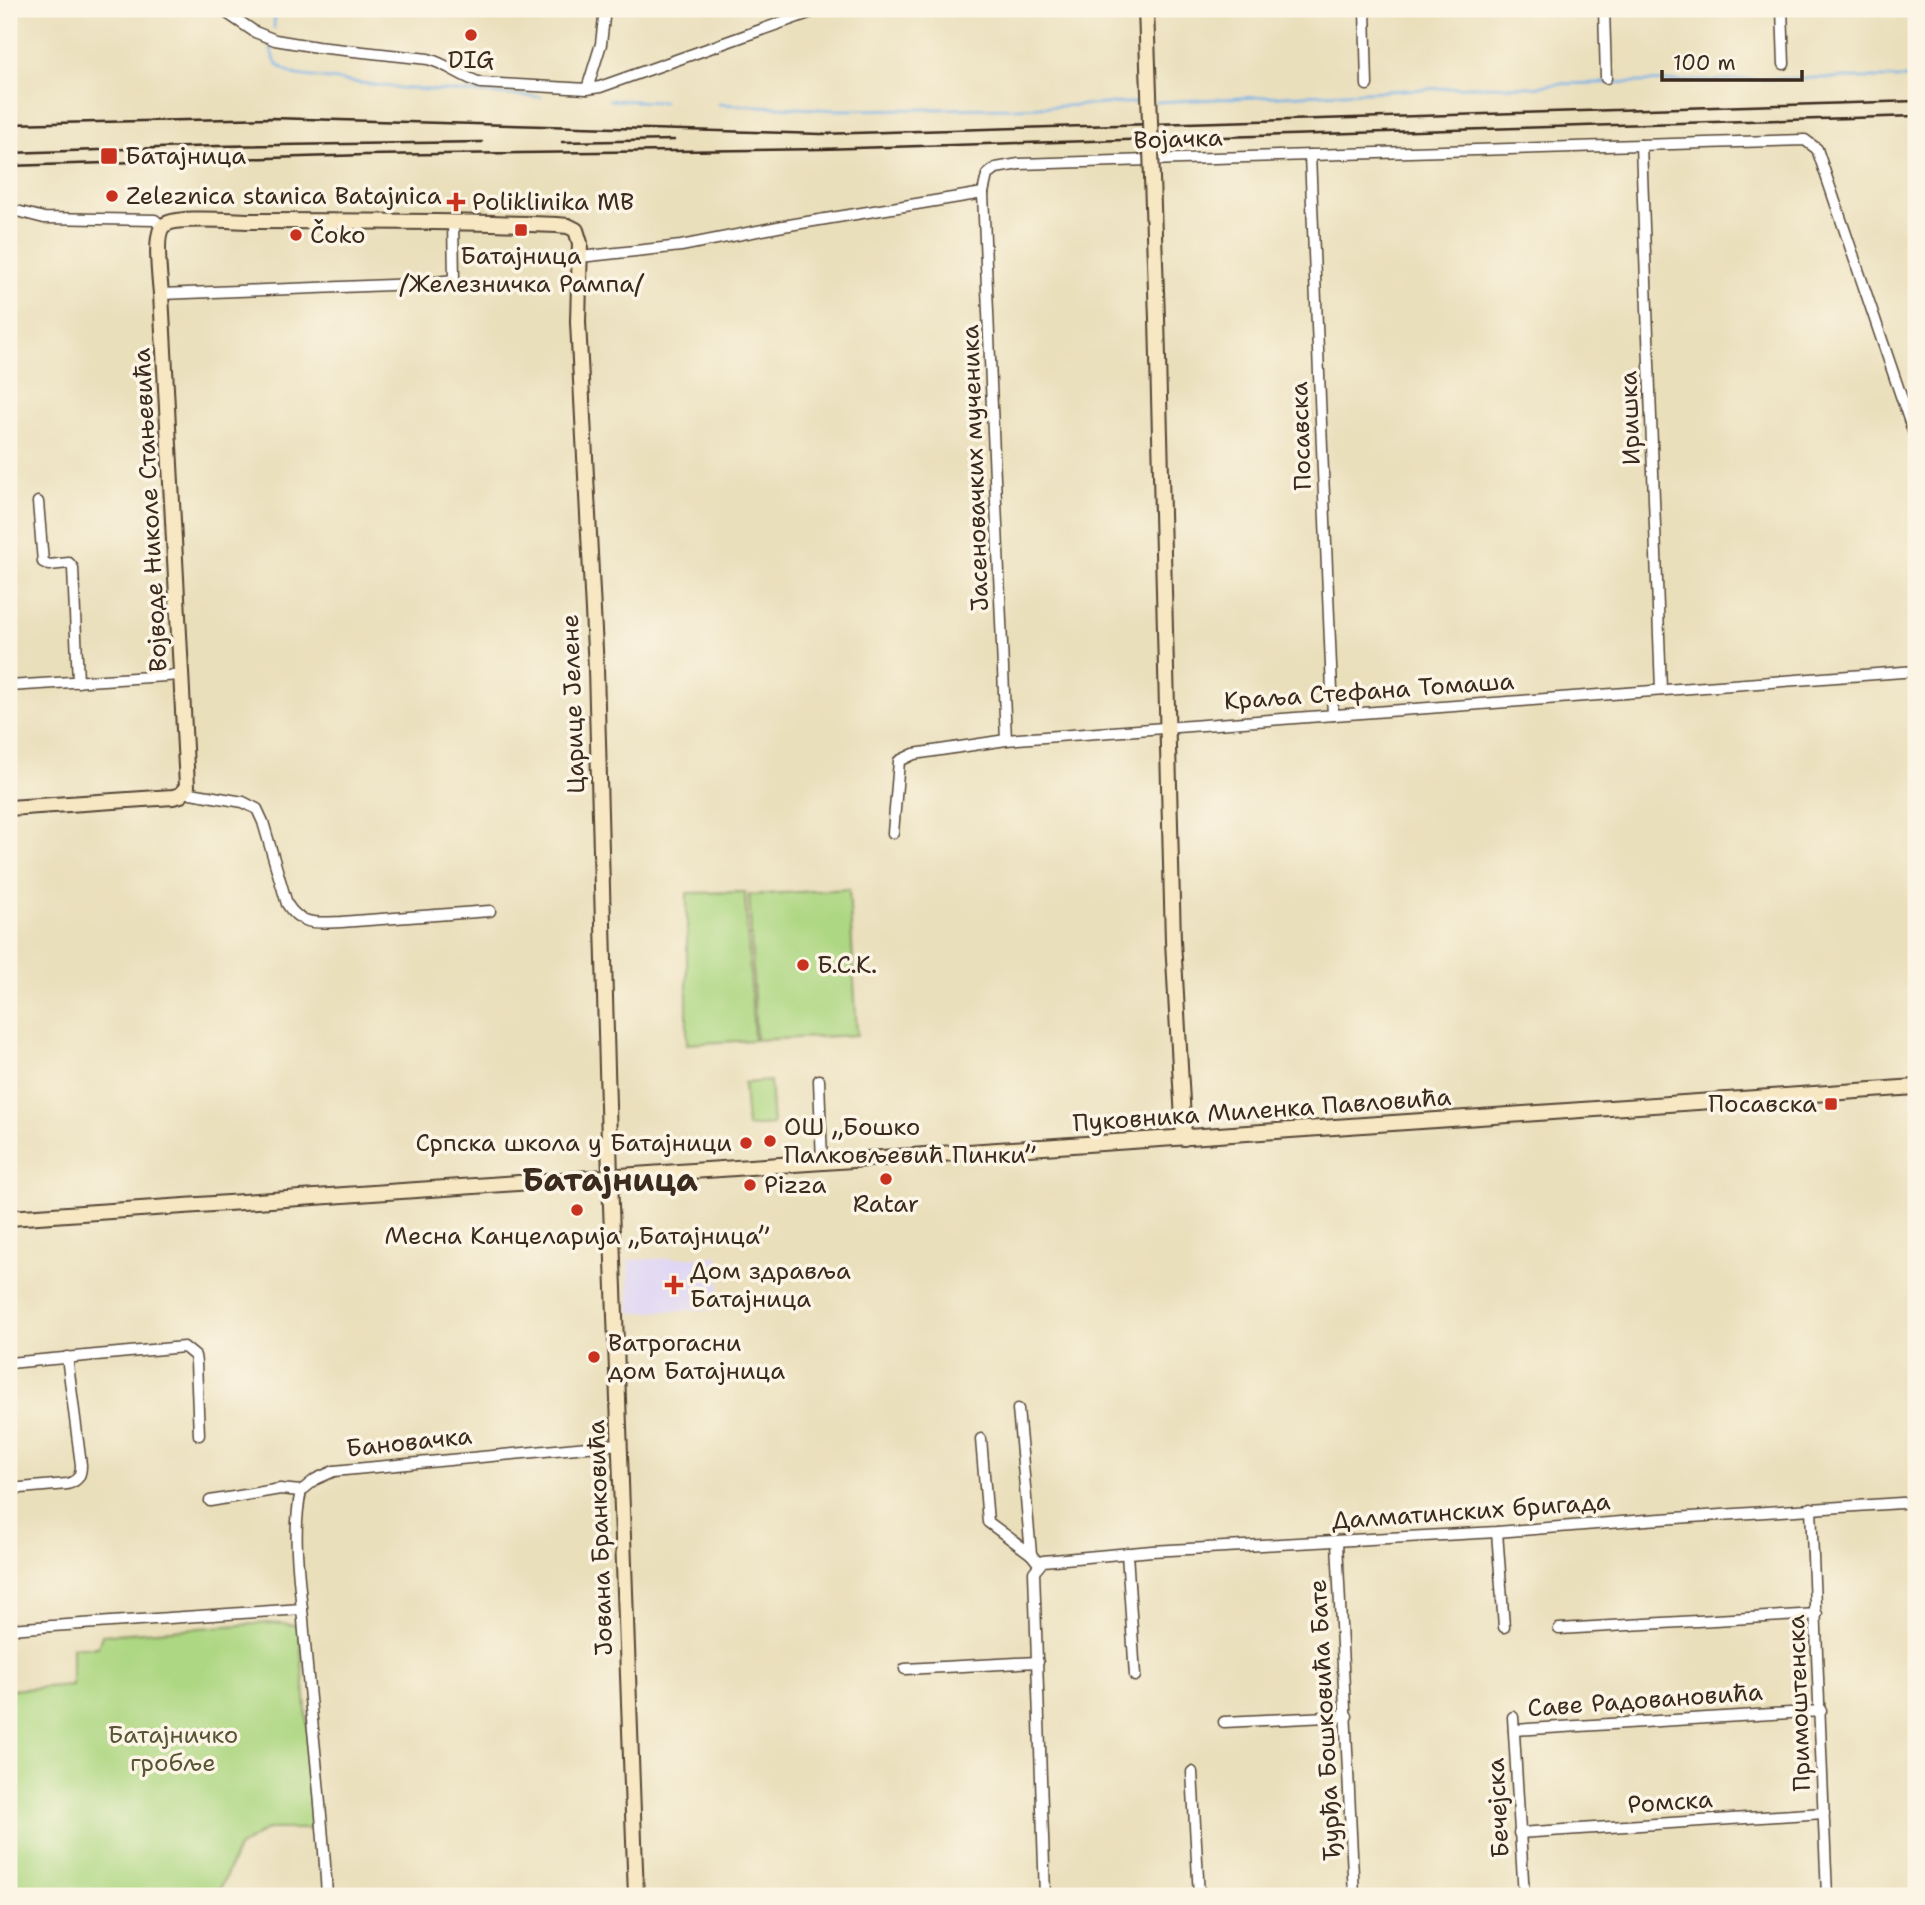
<svg xmlns="http://www.w3.org/2000/svg" width="1925" height="1905" font-family="'Shantell Sans',sans-serif">
<style>
.built{fill:#ded5f5}
.green{fill:#add782;stroke:#748050;stroke-width:2}
.lines{fill:none;stroke-linecap:round;stroke-linejoin:round}
.stream{stroke:#73afe5;stroke-width:2.5}
.street-casing{stroke:#554536;stroke-width:13}
.secondary-casing{stroke:#554536;stroke-width:18}
.street{stroke:#fff;stroke-width:10}
.secondary{stroke:#f7e8c3;stroke-width:14}
.rail{stroke:#3b2a1e;stroke-width:2.5}
.secondary-bridge-casing{stroke:#554536;stroke-width:18;stroke-linecap:butt}
.secondary-bridge{stroke:#f7e8c3;stroke-width:14}
.poi-dot{fill:#c8321e;stroke:#fcf5e5;stroke-width:2.5}
.labels{text-anchor:middle;dominant-baseline:central;stroke-width:7;stroke-linejoin:round;paint-order:stroke}
.poi-label{font-size:24px;fill:#3b2a1e;stroke:#fcf5e5;text-anchor:start}
.street-label{font-size:24px;fill:#3b2a1e;stroke:#fcf5e5}
.park-label{font-size:24px;fill:#585537;stroke:#fcf5e5}
.district-label{font-size:32px;font-weight:bold;fill:#3b2a1e;stroke:#fcf5e5}
</style>
<rect width="100%" height="100%" fill="#fcf5e5"/>
<filter id="ink" filterUnits="userSpaceOnUse"><feTurbulence type="fractalNoise" baseFrequency=".0143" numOctaves="2"/><feDisplacementMap in="SourceGraphic" scale="14" xChannelSelector="R" yChannelSelector="G"/><feConvolveMatrix kernelMatrix="1 2 1 2 8 2 1 2 1" color-interpolation-filters="sRGB"/></filter>
<filter id="wash" filterUnits="userSpaceOnUse"><feTurbulence type="fractalNoise" baseFrequency=".00686" numOctaves="4" result="noise"/><feDisplacementMap in="SourceGraphic" scale="28" xChannelSelector="R" yChannelSelector="G"/><feGaussianBlur stdDeviation="1.57" result="paint"/><feColorMatrix in="noise" values="0 0 0 0 0 0 0 0 0 0 0 0 0 0 0 0 0 1.4 0 .05"/><feComposite in="paint" operator="in"/></filter>
<g filter="url(#wash)">
<rect width="100%" height="100%" fill="#eadfbb"/>
<path class="built" d="M718,1256L720,1309L630,1313L628,1260Z"/>
<g class="green">
<path d="M849,889L857,1035L756,1040L749,895Z"/>
<path d="M745,892L754,1040L687,1044V893Z"/>
<path d="M770,1081L773,1125L747,1127L744,1083Z"/>
<path d="M268,1623L299,1625L316,1829H267L238,1848L217,1896H9V1690L72,1685V1647H98L102,1635Z"/>
</g>
<g class="lines">
<g class="stream">
<path d="M274,28L275,9"/>
<path d="M271,45C271,63 281,69 297,75L400,88L541,97"/>
<path d="M609,100L663,102"/>
<path d="M1156,102L1487,86L1533,87L1555,84L1812,78H1916"/>
<path d="M719,104L838,110L1018,108L1146,102"/>
</g>
</g>
</g>
<g filter="url(#ink)">
<g class="lines">
<defs>
<g id="street">
<path d="M221,9L255,32L275,40L317,47L428,59C447,64 462,77 481,83L587,89L600,87L820,9"/>
<path d="M1365,9L1367,85"/>
<path d="M1604,9L1606,78"/>
<path d="M1782,9L1784,64"/>
<path d="M587,89L601,44L605,9"/>
<path d="M1641,145L1661,690"/>
<path d="M1310,155L1333,715"/>
<path d="M9,209L44,218L155,220L162,227"/>
<path d="M580,257L681,246L783,226L983,193"/>
<path d="M161,294L416,284L454,280L453,221"/>
<path d="M38,502L43,562L49,565L69,563L73,568L78,682"/>
<path d="M9,686L181,675"/>
<path d="M1006,740L983,193L987,175L996,168L1019,164L1805,140L1817,149L1916,440"/>
<path d="M185,792L243,802L257,809L263,822L287,904C300,926 318,923 341,922L490,911"/>
<path d="M893,833L899,761L914,754L1006,740L1916,671"/>
<path d="M819,1080L822,1163"/>
<path d="M9,1363L184,1347L195,1356L196,1363L199,1435"/>
<path d="M1018,1409L1031,1554L1039,1564"/>
<path d="M981,1439L988,1522L1031,1554"/>
<path d="M9,1489L67,1484C78,1481 81,1476 81,1465L67,1357"/>
<path d="M301,1491C292,1531 299,1578 303,1619C310,1712 322,1804 327,1896"/>
<path d="M210,1501L280,1489L301,1491L316,1479L334,1471L619,1444"/>
<path d="M1811,1508L1827,1896"/>
<path d="M1497,1532L1504,1627"/>
<path d="M1337,1542L1354,1896"/>
<path d="M1127,1553L1135,1676"/>
<path d="M9,1629L302,1609"/>
<path d="M1559,1629L1817,1614"/>
<path d="M905,1669L1038,1662"/>
<path d="M1513,1717L1524,1896"/>
<path d="M1224,1722L1347,1716"/>
<path d="M1514,1730L1821,1711"/>
<path d="M1192,1772L1199,1896"/>
<path d="M1519,1833L1824,1813"/>
<path d="M1045,1896L1034,1572L1043,1561L1152,1551L1497,1532L1646,1520L1916,1502"/>
</g>
<g id="secondary">
<path d="M1157,319L1173,941L1184,1138"/>
<path d="M9,808L173,797L181,795L187,786L161,294C160,281 154,235 163,226C174,215 235,221 253,221C354,221 455,221 557,225L568,226L576,230L580,243L578,322L596,669L610,1178L636,1896"/>
<path d="M9,1218L1916,1087"/>
</g>
</defs>
<use href="#street" class="street-casing"/>
<use href="#secondary" class="secondary-casing"/>
<use href="#street" class="street"/>
<use href="#secondary" class="secondary"/>
<g class="rail">
<path d="M9,124L272,118L821,134L1916,101"/>
<path d="M562,142L674,140"/>
<path d="M9,153L217,146L482,142"/>
<path d="M9,166L365,155L822,149L1916,116"/>
</g>
<defs>
<path id="secondary-bridge" d="M1146,9L1157,319"/>
</defs>
<use href="#secondary-bridge" class="secondary-bridge-casing"/>
<use href="#secondary-bridge" class="secondary-bridge"/>
</g>
</g>
<g class="poi-dot">
<circle cx="471" cy="35" r="7"/>
<rect x="100" y="147" width="18" height="18" rx="3.5"/>
<circle cx="112" cy="196" r="7"/>
<path d="M452.5 191.5h7v7h7v7h-7v7h-7v-7h-7v-7h7z"/>
<rect x="514" y="223" width="14" height="14" rx="3.5"/>
<circle cx="296" cy="235" r="7"/>
<circle cx="803" cy="965" r="7"/>
<rect x="1824" y="1097" width="14" height="14" rx="3.5"/>
<circle cx="770" cy="1141" r="7"/>
<circle cx="746" cy="1143" r="7"/>
<circle cx="886" cy="1179" r="7"/>
<circle cx="750" cy="1185" r="7"/>
<circle cx="577" cy="1210" r="7"/>
<path d="M670.5 1274.5h7v7h7v7h-7v7h-7v-7h-7v-7h7z"/>
<circle cx="594" cy="1357" r="7"/>
</g>
<g class="labels">
<g class="poi-label">
<text x="471" y="60" text-anchor="middle">DIG</text>
<text x="125" y="156">Батајница</text>
<text x="126" y="196">Zeleznica stanica Batajnica</text>
<text x="472" y="202">Poliklinika MB</text>
<text x="310" y="235">Čoko</text>
<text x="521" y="256" text-anchor="middle">Батајница<tspan x="521" dy="28">/Железничка Рампа/</tspan></text>
<text x="817" y="965">Б.С.К.</text>
<text x="1817" y="1104" text-anchor="end">Посавска</text>
<text x="784" y="1127">ОШ „Бошко<tspan x="784" dy="28">Палковљевић Пинки”</tspan></text>
<text x="732" y="1143" text-anchor="end">Српска школа у Батајници</text>
<text x="764" y="1185">Pizza</text>
<text x="886" y="1204" text-anchor="middle">Ratar</text>
<text x="577" y="1236" text-anchor="middle">Месна Канцеларија „Батајница”</text>
<text x="690" y="1271">Дом здравља<tspan x="690" dy="28">Батајница</tspan></text>
<text x="608" y="1343">Ватрогасни<tspan x="608" dy="28">дом Батајница</tspan></text>
</g>
<g class="street-label">
<text transform="translate(1178 139) rotate(-2)">Војачка</text>
<text transform="translate(1630 418) rotate(-92)">Иришка</text>
<text transform="translate(1301 436) rotate(-92)">Посавска</text>
<text transform="translate(975 468) rotate(-92)">Јасеновачких мученика</text>
<text transform="translate(150 510) rotate(-93)">Војводе Николе Стањевића</text>
<text transform="translate(1369 691) rotate(-4)">Краља Стефана Томаша</text>
<text transform="translate(573 704) rotate(-92)">Царице Јелене</text>
<text transform="translate(1262 1110) rotate(-4)">Пуковника Миленка Павловића</text>
<text transform="translate(409 1442) rotate(-6)">Бановачка</text>
<text transform="translate(1471 1511) rotate(-4)">Далматинских бригада</text>
<text transform="translate(600 1538) rotate(-92)">Јована Бранковића</text>
<text transform="translate(1645 1700) rotate(-4)">Саве Радовановића</text>
<text transform="translate(1799 1703) rotate(-92)">Примоштенска</text>
<text transform="translate(1325 1720) rotate(-93)">Ђурђа Бошковића Бате</text>
<text transform="translate(1670 1802) rotate(-4)">Ромска</text>
<text transform="translate(1498 1808) rotate(-93)">Бечејска</text>
</g>
<g class="park-label">
<text x="173" y="1735">Батајничко<tspan x="173" dy="28">гробље</tspan></text>
</g>
<g class="district-label">
<text x="610" y="1179">Батајница</text>
</g>
</g>
<rect width="1925" height="1905" fill="none" stroke="#fcf5e5" stroke-width="35"/>
<path d="M1662 70v10h140v-10" fill="none" stroke="#3b2a1e" stroke-width="3.5"/>
<text x="1673" y="70" font-size="21" fill="#3b2a1e" stroke="#fcf5e5" stroke-width="5" paint-order="stroke">100 m</text>
</svg>
